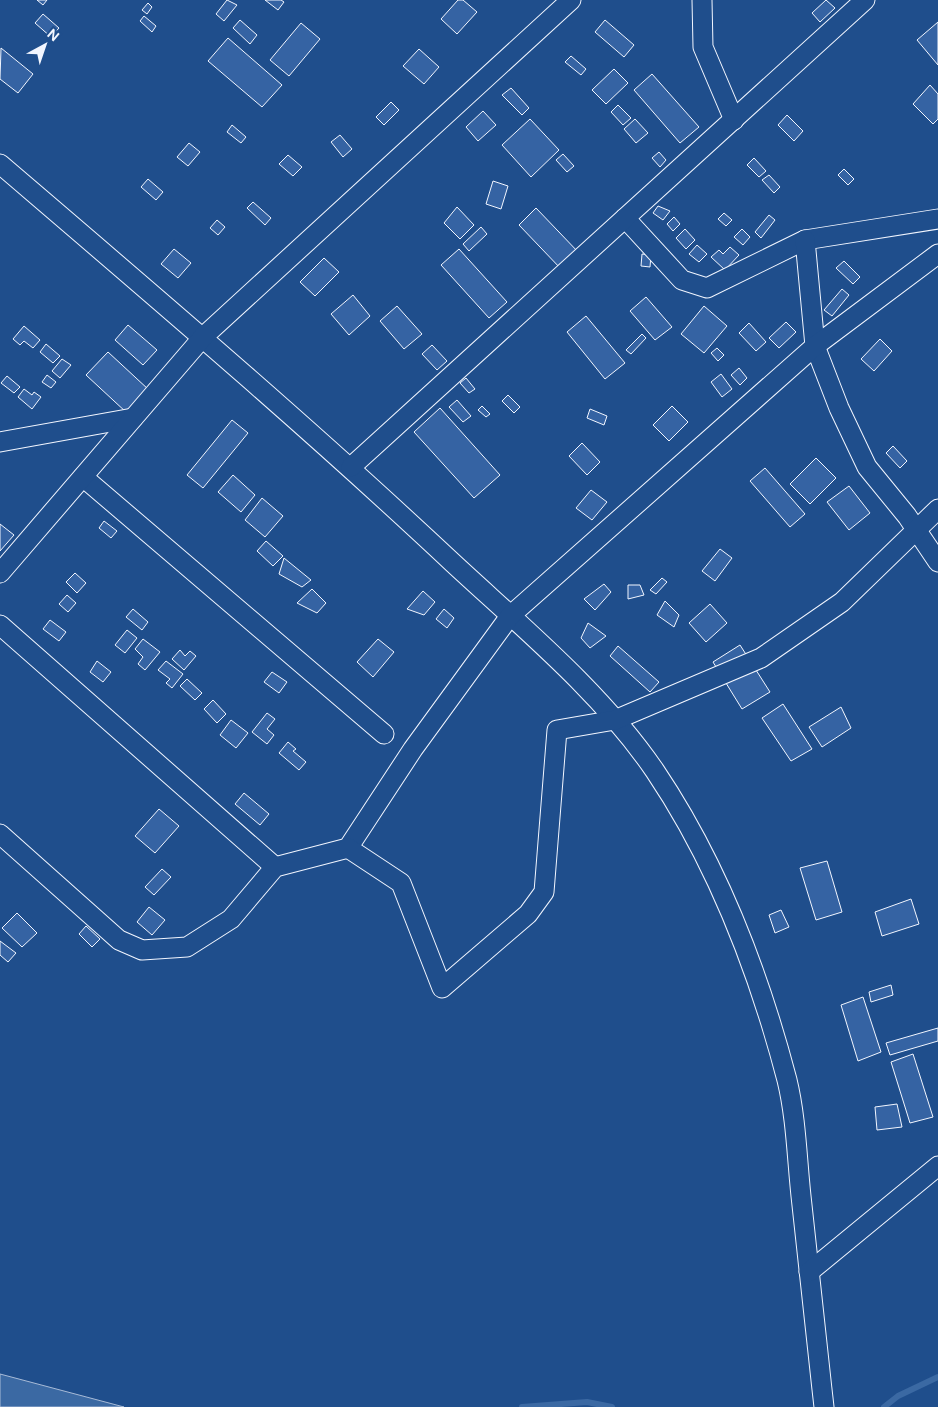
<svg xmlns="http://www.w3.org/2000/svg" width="938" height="1407" font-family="'DM Sans',sans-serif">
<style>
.water{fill:#3b69a3;stroke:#a8bbd7}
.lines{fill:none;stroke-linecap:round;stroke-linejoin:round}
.stream{stroke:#3b69a3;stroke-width:6}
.building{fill:#3563a3;stroke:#f2f6ff}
.minor-casing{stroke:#f2f6ff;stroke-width:21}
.minor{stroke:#1f4e8c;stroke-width:19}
</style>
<rect width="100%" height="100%" fill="#1f4e8c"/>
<path class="water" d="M0,1374L124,1407H0Z"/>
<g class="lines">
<g class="stream">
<path d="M522,1407L587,1402L612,1407"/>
<path d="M884,1407L898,1396L938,1377"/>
</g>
</g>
<g class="building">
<path d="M37,0H47L43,5Z"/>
<path d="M227,0L237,5L224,21L216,14Z"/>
<path d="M265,0H281L284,2L278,10Z"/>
<path d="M458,0H463L477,12L457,34L441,19Z"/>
<path d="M826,0L835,8L820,22L812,13Z"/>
<path d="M148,3L152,7L147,14L142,10Z"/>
<path d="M43,14L59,28L51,37L35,23Z"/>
<path d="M144,16L156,26L152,32L140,21Z"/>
<path d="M240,20L257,35L250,44L233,28Z"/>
<path d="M605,20L634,45L624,57L595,32Z"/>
<path d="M938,22V65L917,40Z"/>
<path d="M301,23L320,39L289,76L270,60Z"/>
<path d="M228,38L282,85L262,107L208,61Z"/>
<path d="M1,48L33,74L18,93L0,79Z"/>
<path d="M419,49L439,67L424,84L403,66Z"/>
<path d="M571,56L586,69L581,75L565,62Z"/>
<path d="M614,69L628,83L606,104L592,90Z"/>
<path d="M652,74L699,127L680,143L634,90Z"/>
<path d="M930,85L938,94V119L933,124L913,104Z"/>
<path d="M511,88L529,108L522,115L502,95Z"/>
<path d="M391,102L399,110L384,125L376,117Z"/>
<path d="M618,105L631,118L623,125L611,112Z"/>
<path d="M483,111L496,125L478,141L466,127Z"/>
<path d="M787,115L803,131L794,141L778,125Z"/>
<path d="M530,119L559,150L531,177L502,145Z"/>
<path d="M635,119L648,133L636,143L624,129Z"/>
<path d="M232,125L246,137L241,143L227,132Z"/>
<path d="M340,135L352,149L343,157L331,142Z"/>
<path d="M189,143L200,152L188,166L177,157Z"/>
<path d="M659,152L666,160L660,167L652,158Z"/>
<path d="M563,154L574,166L567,172L556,160Z"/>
<path d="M288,155L302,167L293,176L279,164Z"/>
<path d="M754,158L766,171L759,177L747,165Z"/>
<path d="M844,169L854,179L848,185L838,175Z"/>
<path d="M769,175L780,187L774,193L762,180Z"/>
<path d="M148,179L163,192L156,200L141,187Z"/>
<path d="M493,181L508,186L501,209L486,204Z"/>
<path d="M253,202L271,218L265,225L247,208Z"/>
<path d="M658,206L670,211L663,220L653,213Z"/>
<path d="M457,207L474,225L460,239L444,223Z"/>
<path d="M536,208L580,254L562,270L519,225Z"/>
<path d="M724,213L732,220L726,226L718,219Z"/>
<path d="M769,215L775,220L761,238L755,232Z"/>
<path d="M674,217L680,224L673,231L667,224Z"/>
<path d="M217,220L225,227L218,235L210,228Z"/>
<path d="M481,227L487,234L469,251L463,244Z"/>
<path d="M685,229L695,240L686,249L676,238Z"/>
<path d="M742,229L750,237L743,245L734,237Z"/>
<path d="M697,245L707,254L699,262L689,254Z"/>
<path d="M730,247L739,255L725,270L711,257L719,250L723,254Z"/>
<path d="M174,249L191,263L178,278L161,264Z"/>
<path d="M459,249L507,302L489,318L441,265Z"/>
<path d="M642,254L651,255L650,267L641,266Z"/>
<path d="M324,258L339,272L315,296L300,282Z"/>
<path d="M844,261L860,277L853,284L836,268Z"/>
<path d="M842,289L849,295L832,316L824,310Z"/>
<path d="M353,295L370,316L349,335L331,314Z"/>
<path d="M646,297L672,327L655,340L630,311Z"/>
<path d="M397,306L422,334L404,349L380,321Z"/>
<path d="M704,306L727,326L704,353L681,334Z"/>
<path d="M586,316L625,363L605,379L567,332Z"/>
<path d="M786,322L796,332L779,348L769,338Z"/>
<path d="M749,323L766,342L756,351L739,333Z"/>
<path d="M128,325L157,350L143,365L115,340Z"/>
<path d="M24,326L40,340L33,348L24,341L20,345L13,339Z"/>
<path d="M642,334L646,338L631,354L626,350Z"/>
<path d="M880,339L892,351L874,371L861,359Z"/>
<path d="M46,344L60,356L53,363L40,352Z"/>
<path d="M432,345L447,361L437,370L422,354Z"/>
<path d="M717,348L724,355L718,361L711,353Z"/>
<path d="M108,352L149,390L127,413L86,375Z"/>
<path d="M62,359L71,365L60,378L52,371Z"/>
<path d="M739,368L747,378L740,385L731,375Z"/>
<path d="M721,374L732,389L722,397L711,382Z"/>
<path d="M47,375L56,382L51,388L42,382Z"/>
<path d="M7,376L20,387L14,393L1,383Z"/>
<path d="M466,378L475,389L469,393L460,383Z"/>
<path d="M24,389L32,395L34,392L41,397L32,409L18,397Z"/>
<path d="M508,395L520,407L514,413L502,401Z"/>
<path d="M457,400L471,416L463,422L449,407Z"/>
<path d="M482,406L490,414L486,417L478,410Z"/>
<path d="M672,406L688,422L669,441L653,425Z"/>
<path d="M440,408L500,475L474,498L414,432Z"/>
<path d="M590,409L607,416L604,425L587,418Z"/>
<path d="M232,420L248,433L203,488L187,475Z"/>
<path d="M582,443L600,462L587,475L569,456Z"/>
<path d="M893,446L907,461L900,468L886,453Z"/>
<path d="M816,458L836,478L810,504L790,484Z"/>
<path d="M765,468L805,514L790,527L750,481Z"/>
<path d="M233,475L255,495L241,512L218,492Z"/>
<path d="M849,486L870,513L849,530L827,502Z"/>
<path d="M591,490L607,502L592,520L576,508Z"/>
<path d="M262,498L283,516L265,537L245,520Z"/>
<path d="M104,521L117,531L111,538L99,528Z"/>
<path d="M0,524L14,535L0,551Z"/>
<path d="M266,541L283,556L273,566L257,551Z"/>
<path d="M720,549L732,558L715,581L702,571Z"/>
<path d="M284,558L311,580L302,587L279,574Z"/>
<path d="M75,573L86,583L77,593L66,582Z"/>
<path d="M662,578L667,582L656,594L650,590Z"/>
<path d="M604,584L611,592L595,610L584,599Z"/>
<path d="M628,585H640L644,595L628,599Z"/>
<path d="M312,589L326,603L317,613L297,603Z"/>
<path d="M423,591L435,602L424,615L407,609Z"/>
<path d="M67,595L76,603L68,612L59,604Z"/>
<path d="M665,601L679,615L674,627L657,615Z"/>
<path d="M710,604L727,623L706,642L689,623Z"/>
<path d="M133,609L148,622L142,630L126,617Z"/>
<path d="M444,609L454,618L447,628L436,619Z"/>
<path d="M50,620L66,632L59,641L43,629Z"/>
<path d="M588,623L606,636L590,648L581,638Z"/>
<path d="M127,630L137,638L125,653L115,645Z"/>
<path d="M143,639L160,652L145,670L138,664L143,657L135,649Z"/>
<path d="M378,639L394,652L373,677L357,662Z"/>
<path d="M740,645L770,692L742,709L713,662Z"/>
<path d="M618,646L659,682L650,692L610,656Z"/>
<path d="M180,650L185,656L190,651L196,656L184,670L172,659Z"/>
<path d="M97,661L111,672L103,682L90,672Z"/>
<path d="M166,661L183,674L172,688L166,683L170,679L158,670Z"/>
<path d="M272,672L287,682L279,693L264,682Z"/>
<path d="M187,679L202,693L195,700L180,686Z"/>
<path d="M213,700L226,714L217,723L204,709Z"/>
<path d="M783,704L812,749L791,761L762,718Z"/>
<path d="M841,707L851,728L822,747L809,727Z"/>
<path d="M267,713L275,719L267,729L274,735L267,744L252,732Z"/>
<path d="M231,720L248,733L236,748L220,735Z"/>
<path d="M288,742L296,749L293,751L306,762L299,770L279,753Z"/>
<path d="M244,793L269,814L260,825L235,804Z"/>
<path d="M159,809L179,826L155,853L135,836Z"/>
<path d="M827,861L842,912L816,920L800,868Z"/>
<path d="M162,869L171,877L154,895L145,887Z"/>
<path d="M911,899L919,924L882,936L875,912Z"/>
<path d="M149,907L165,920L152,935L137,922Z"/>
<path d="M781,910L789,927L775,933L769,915Z"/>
<path d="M17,913L37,933L22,947L2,928Z"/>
<path d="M86,926L100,939L92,947L79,934Z"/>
<path d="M0,941L16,953L8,962L0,955Z"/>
<path d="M891,985L893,995L871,1002L869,992Z"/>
<path d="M863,997L881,1052L858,1061L841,1005Z"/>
<path d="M938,1028V1041L890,1055L886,1043Z"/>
<path d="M913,1054L933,1117L910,1123L891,1062Z"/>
<path d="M897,1104L902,1127L877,1130L875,1107Z"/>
</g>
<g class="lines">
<defs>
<g id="minor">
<path d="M702,0L703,47L734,120"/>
<path d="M0,164C153,295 306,425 453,563C522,627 602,693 655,771C717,863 759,973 787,1080C796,1117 797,1158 801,1196C809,1267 816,1337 824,1407"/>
<path d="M625,218L682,280L707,288L805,240L938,219"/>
<path d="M805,240L815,346L839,408L867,467L907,516L938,562"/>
<path d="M0,442L133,418"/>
<path d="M351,467L865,0"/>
<path d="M83,477L384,734"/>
<path d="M0,573L203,337L571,0"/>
<path d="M0,625L275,867"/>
<path d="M0,834L119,940L142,950L187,947L231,919L275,867L348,848L413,749L510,616L815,346L938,254"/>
<path d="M348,848L401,883L442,988L528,914L544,892L557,730L615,720L761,658L842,602L938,509"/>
<path d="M809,1272L938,1166"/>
</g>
</defs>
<use href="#minor" class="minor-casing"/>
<use href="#minor" class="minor"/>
</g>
<g transform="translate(45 45) rotate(40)" stroke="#1f4e8c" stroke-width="4" paint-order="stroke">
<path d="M0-4L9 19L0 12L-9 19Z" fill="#f2f6ff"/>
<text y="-8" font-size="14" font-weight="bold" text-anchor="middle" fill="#f2f6ff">N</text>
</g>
</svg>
